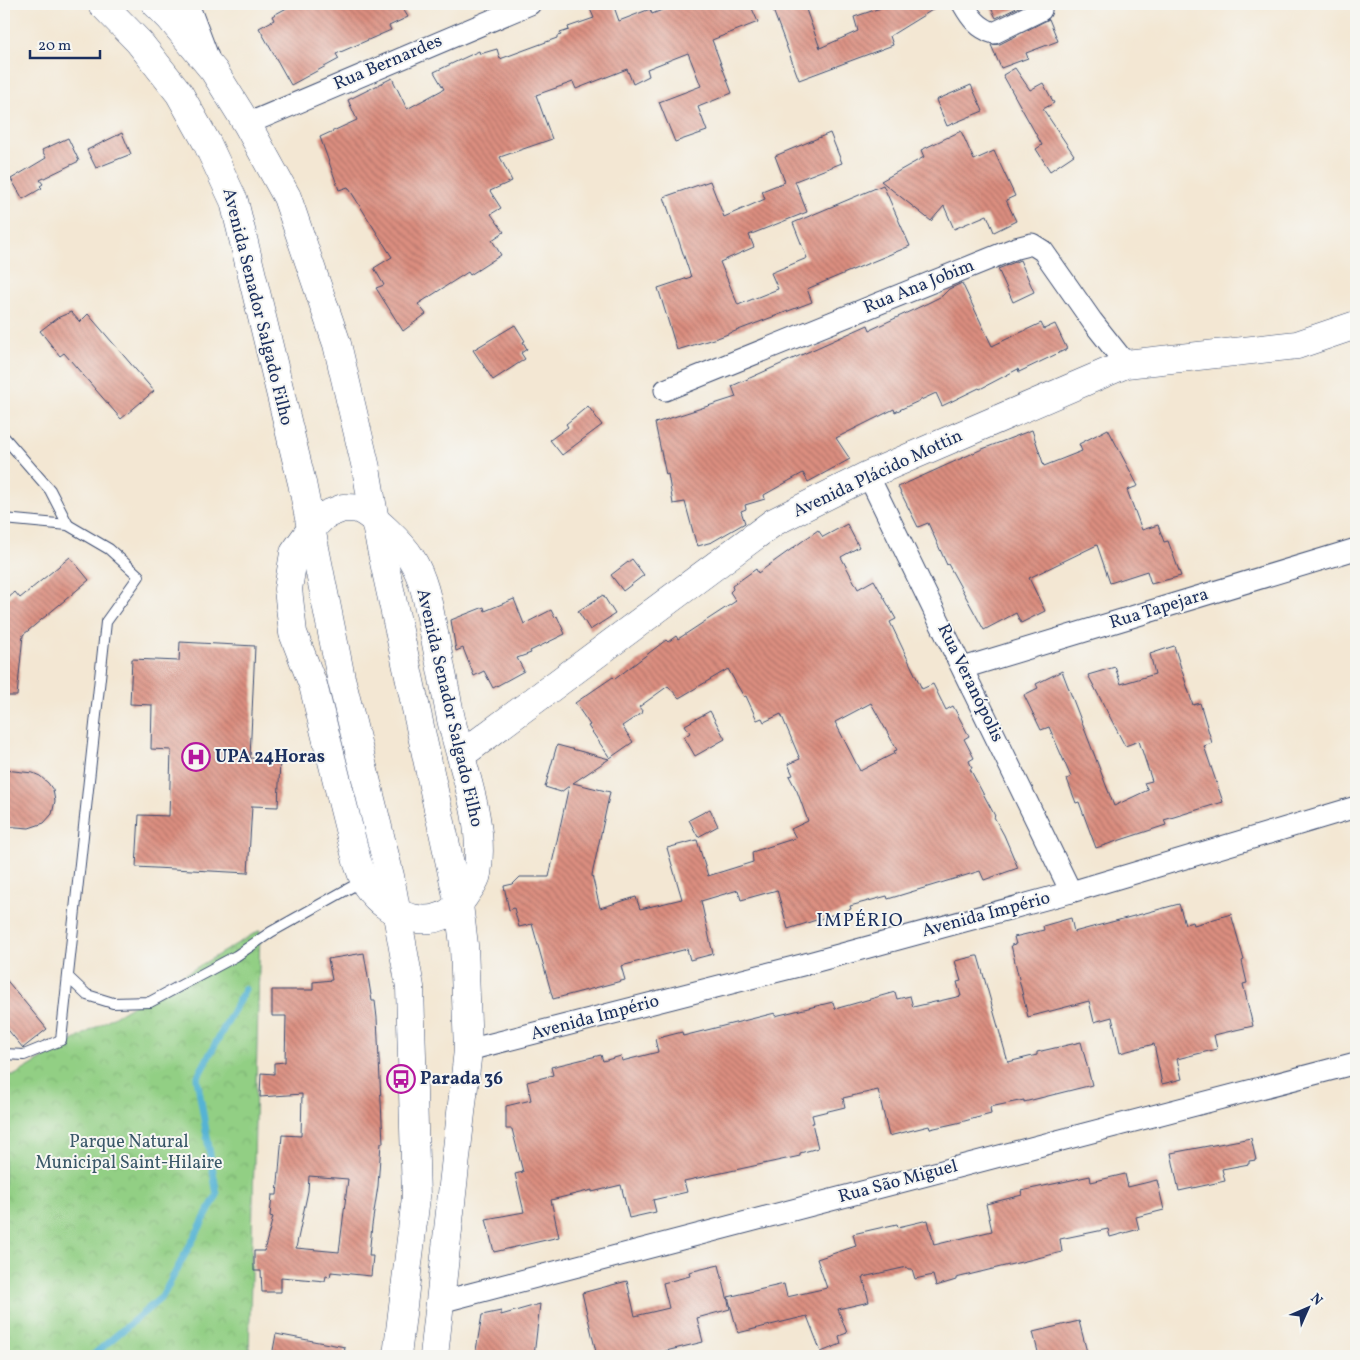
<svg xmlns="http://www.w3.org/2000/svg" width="1360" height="1360" font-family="Vollkorn,serif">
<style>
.park{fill:url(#park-crowns);stroke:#567f71}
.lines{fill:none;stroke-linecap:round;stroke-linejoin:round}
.stream{stroke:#55b3d4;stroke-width:7}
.building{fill:url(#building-back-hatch);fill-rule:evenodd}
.lane-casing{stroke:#3b4b70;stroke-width:12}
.street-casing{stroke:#3b4b70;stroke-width:23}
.secondary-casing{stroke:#3b4b70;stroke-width:29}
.primary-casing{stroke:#3b4b70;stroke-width:29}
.lane{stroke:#fff;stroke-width:10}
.street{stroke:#fff;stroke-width:21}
.secondary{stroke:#fff;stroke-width:28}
.primary{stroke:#fff;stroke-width:28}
.labels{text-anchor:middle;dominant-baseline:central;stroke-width:4;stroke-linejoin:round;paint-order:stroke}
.street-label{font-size:18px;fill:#1b2f5e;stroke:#f6f6f2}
.poi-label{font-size:18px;font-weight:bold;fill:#1b2f5e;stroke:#f6f6f2;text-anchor:start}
.park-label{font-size:18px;fill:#395768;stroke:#f6f6f2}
.neighbourhood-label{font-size:19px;letter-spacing:1px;fill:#1b2f5e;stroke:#f6f6f2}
</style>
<defs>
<pattern id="park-crowns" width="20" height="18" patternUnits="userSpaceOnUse" patternTransform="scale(1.25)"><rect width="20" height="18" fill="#92cf84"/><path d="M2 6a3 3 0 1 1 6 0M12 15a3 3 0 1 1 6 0" fill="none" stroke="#7db274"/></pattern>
<pattern id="building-back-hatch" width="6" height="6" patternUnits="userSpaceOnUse" patternTransform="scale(1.25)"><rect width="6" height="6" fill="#db8e7f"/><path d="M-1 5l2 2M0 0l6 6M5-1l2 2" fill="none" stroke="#b1746b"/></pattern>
</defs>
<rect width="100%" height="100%" fill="#f6f6f2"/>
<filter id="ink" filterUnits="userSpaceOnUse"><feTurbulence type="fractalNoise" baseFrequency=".02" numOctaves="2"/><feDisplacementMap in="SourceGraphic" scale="10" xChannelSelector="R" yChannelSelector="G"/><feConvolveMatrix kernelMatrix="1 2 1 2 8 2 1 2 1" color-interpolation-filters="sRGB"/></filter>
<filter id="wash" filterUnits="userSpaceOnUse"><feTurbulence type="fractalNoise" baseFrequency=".0096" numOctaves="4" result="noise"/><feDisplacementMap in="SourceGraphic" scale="20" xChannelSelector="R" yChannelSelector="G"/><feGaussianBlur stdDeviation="1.12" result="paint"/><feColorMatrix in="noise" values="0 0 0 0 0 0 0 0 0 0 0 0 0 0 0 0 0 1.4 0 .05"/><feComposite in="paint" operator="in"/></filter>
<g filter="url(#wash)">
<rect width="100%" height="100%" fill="#f3e7d3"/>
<path class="park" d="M260,930L249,1356H4V1075H15Z"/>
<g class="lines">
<path class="stream" d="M92,1356L162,1297L217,1195L197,1078L245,989"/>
</g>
<g id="blocks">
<g class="building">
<path d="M294,4H400L408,17L389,26L391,30L336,54L339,59L291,85L259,28L274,20L272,16Z"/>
<path d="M603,4H613L619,21L650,9L652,14L677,4H750L758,22L712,40L732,93L698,107L707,131L675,142L659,102L701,86L688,53L647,69L649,76L633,84L627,69L576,89L573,82L536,95L552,139L500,157L512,181L490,191L501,208L491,214L504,232L492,240L501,255L470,275L468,272L418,304L426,314L403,331L376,288L384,285L374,268L392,257L348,187L339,190L320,137L357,120L348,100L392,78L407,109L444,89L434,72L479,51L480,54L497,49L500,59L557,38V36L561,35L560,33L569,30L568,27L594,18L590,9Z"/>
<path d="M789,4H804L820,48L858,31L854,17L892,4H942L890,36L893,45L799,80L773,10Z"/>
<path d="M989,4H1025L996,18Z"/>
<path d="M1049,19L1058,41L1026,53L1028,58L1001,68L991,45L1000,44Z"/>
<path d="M1015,68L1030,90L1043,83L1054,103L1043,109L1074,155L1050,171L1036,149L1042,145L1003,75Z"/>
<path d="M971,85L983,111L947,126L936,100Z"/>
<path d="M961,131L974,160L994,151L1015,196L1006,200L1016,221L994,232L987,215L954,229L944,206L931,221L881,181L924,157L921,150Z"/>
<path d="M122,133L131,154L96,168L87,150Z"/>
<path d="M830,133L842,163L795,181L807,212L749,235L754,247L720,262L738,305L778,289L771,273L807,258L793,223L883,185L910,246L807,289L812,302L720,337L677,350L658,288L691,277L664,197L710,181L724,217L765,199L762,191L785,182L775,156Z"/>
<path d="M68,138L79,161L40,180L43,184L40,186L42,188L23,199L11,179L46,158L42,150Z"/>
<path d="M1020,260L1034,292L1013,302L998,269Z"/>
<path d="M962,283L992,346L1041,323L1044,329L1055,324L1067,349L1019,372L1018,369L980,389L979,388L942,406L936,393L895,412L894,409L836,438L850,459L808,482L803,473L764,495L765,499L745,505L746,509L741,511L745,523L712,542L698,546L697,543H696L685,502L673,504L668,474L666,475L655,423L736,397L732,386L868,325L870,330L928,303L942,296L949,289Z"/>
<path d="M71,312L80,322L88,314L154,391L121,419L64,353L60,356L40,331L57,318Z"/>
<path d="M515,325L525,341L523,342L527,349L521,353L525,359L493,380L473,350Z"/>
<path d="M588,406L602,425L562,455L550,440L568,427L566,424Z"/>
<path d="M1108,429L1138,486L1127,490L1142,530L1158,525L1164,542L1168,541L1181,576L1151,584L1147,571L1110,583L1097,545L1029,578L1045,611L1021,623L1016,613L984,630L948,564L947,565L928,523L918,527L898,487L980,450L1032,430L1044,466L1082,451L1079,444Z"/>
<path d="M847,524L859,547L841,557L858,589L874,580L896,619L890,622L922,689L933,684L946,710L953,706L969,736L964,739L974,758L969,761L972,768L970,769L995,816L994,817L1004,835L1018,868L984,880L980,871L888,899L887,896L850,906L851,909L788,929L777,890L741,900L738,890L701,901L713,954L690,960L687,949L621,966L625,980L553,999L532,924L519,927L514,908L509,910L504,886L513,884L520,877H549L569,786L561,792L545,787L557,745L609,759L573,783L610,792L592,875L600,908L636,897L640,909L682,899L667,848L697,840L708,876L753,862L752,852L796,838L791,829L808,821L797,791L789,776L793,775L788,764L800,759L781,714L764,722L762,718L757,720L746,696L744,697L728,669L679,698L668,686L639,707L643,712L622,726L633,742L610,758L588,726L590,725L575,703L613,677L615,679L666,640L668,642L676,636L678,639L736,601L730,592L733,589L732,586L756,569L758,573L818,530L823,537ZM871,703L897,750L894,751L895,753L860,771L835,722Z"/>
<path d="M70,557L89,580L23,635L17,696H4V602L15,592L20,598Z"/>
<path d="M632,559L644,575L623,591L611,575Z"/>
<path d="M603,595L615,614L590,630L578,611Z"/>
<path d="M514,599L524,624L551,610L555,618L557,616L565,634L530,651L531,653L517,658L524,671L493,688L484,671L474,676L463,648L456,651L451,620L484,607L485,611Z"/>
<path d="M180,642L255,646L250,758L280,760L278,807L252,806L248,873L136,867L139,815L169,816L171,750L151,749L152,705L130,704L132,659L179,661Z"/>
<path d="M1174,646L1193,705L1200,703L1212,743L1204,746L1223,802L1164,820L1166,825L1096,848L1079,802L1076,803L1067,779L1071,777L1049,727L1041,730L1024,695L1038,688L1036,684L1062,671L1114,806L1148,790L1144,783L1152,781L1139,741L1125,746L1088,675L1115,667L1121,684L1155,674L1150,654Z"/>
<path d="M710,711L725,739L695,756L684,737L690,733L685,725Z"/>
<path d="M4,770L33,773L40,776L48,783L53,790L55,801L52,814L44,823L29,828L4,826Z"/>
<path d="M710,809L718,826L698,837L689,820Z"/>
<path d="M1179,904L1185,924L1193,922L1194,925L1231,914L1244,960L1242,961L1247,983L1243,984L1253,1026L1214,1035L1217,1049L1177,1059L1182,1079L1162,1084L1154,1044L1120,1053L1112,1017L1094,1022L1089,1001L1028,1017L1011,945L1016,944L1014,937L1044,930L1043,926L1071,918L1074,932Z"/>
<path d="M364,953L372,1001H375L377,1018L383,1143H381L378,1186L372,1225L369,1256H373L371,1276L331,1272L330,1277L326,1276L325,1281L281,1277V1292H262L261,1271H254V1251H264L273,1217L270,1216L272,1195H277L282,1135L301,1136L302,1094L260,1097L261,1073L274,1074V1063L285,1062L286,1016H272V990H313V982L332,980L328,959ZM309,1176L348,1179L339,1252L296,1248L308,1191Z"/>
<path d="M976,956H978L1008,1062L1037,1055V1052L1081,1042L1092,1085L1024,1102V1100L990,1107L991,1114L957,1123L930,1129L929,1126L889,1136L878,1090L843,1098L845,1107L812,1115L814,1123H812L818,1148L800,1153V1156L684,1181L687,1192L653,1200L656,1212L629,1218L621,1185L592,1192V1190L551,1200L559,1237L494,1252L486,1219L524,1212L515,1174L523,1172L512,1129H506V1106L531,1100L527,1082L553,1075L551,1067L601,1055L603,1061L621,1056L622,1061L658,1052L655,1039L682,1032L683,1036L775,1013V1016L833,1002L835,1009L895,992L897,999L910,996L913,1007L961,996L957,982L961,981L955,961Z"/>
<path d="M4,977L47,1029L23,1048L4,1025Z"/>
<path d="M1251,1138L1256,1160L1249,1161V1164L1222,1169L1225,1181L1179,1191L1171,1153Z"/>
<path d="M1125,1174L1128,1187L1157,1180L1164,1210L1136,1217L1139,1229L1110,1237L1108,1229L1060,1239L1062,1252L956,1278V1280L936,1286L933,1275L915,1279L912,1269H908L907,1267L863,1277L869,1302L838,1309L847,1333L839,1336L841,1344L821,1352L807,1316L738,1333L728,1297L784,1284L787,1297L827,1288L817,1259L856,1246L853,1234L897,1224L898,1227L928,1220L934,1245L992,1231L986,1204L1022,1195L1021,1191L1090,1176L1091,1182Z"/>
<path d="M719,1265L730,1309L697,1318L703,1342L645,1356H597L582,1293L627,1281L635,1316L669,1308L663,1283L690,1276L689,1272Z"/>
<path d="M540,1304L534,1356H475L482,1315L501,1311V1315Z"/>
<path d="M1079,1321L1088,1356H1039L1033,1332Z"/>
<path d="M276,1334L345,1347L344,1356H272Z"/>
</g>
</g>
</g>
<g filter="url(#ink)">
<use href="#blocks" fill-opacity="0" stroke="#3b4b70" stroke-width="1"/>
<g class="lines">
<defs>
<g id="lane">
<path d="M4,437L50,490L68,525"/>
<path d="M4,519L68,525L109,549L139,576L106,622L61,1040L24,1055L4,1054"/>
<path d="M68,977L87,995L113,1003L150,1002L236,956L271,932L364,880"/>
</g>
<g id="street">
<path d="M188,4L208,57"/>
<path d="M963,4C971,18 978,28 994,33L1041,10"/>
<path d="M247,124L530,4"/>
<path d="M665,390L1016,248L1032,244L1043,251L1092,321L1126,364"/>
<path d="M868,475L1071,892"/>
<path d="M963,668L1356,549"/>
<path d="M468,1050L802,965L1071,892L1356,807"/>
<path d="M440,1302L1356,1063"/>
</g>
<g id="secondary">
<path d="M343,508C348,508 354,508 358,509C372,514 403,545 411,558C425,580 429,608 434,633C440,662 445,690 451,719C462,767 486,824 477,874C476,882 468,890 464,897C439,936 389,919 367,886C363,879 360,869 357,861L313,685L293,633L288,589L294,553L311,529L325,515Z"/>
<path d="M461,755L774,522L868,475L1126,364L1297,345L1356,325"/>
</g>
<g id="primary">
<path d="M102,4L139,42L179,93L207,143L234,201L302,483L341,678L390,876L410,987L416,1197L397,1356"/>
<path d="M156,4L170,18L214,71L247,124L287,197L337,344L366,468L375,521L459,905L464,945L468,1050L434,1356"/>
</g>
</defs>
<use href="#lane" class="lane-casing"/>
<use href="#street" class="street-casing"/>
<use href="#secondary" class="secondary-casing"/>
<use href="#primary" class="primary-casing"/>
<use href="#lane" class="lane"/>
<use href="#street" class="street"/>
<use href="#secondary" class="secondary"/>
<use href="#primary" class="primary"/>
</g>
</g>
<defs>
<symbol id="hospital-ring" viewBox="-11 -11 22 22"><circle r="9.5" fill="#f6f6f2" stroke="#b5179e" stroke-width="1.5"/><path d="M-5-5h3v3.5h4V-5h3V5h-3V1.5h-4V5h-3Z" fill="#b5179e"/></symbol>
<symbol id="bus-ring" viewBox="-11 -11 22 22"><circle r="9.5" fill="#f6f6f2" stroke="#b5179e" stroke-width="1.5"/><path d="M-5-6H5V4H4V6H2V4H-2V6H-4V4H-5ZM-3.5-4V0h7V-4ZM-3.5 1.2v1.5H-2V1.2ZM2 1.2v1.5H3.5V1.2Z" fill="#b5179e"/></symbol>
</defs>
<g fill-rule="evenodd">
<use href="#hospital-ring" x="180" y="741" width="32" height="32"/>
<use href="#bus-ring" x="385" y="1063" width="32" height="32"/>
</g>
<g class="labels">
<g class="street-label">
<text transform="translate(388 63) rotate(-23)">Rua Bernardes</text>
<text transform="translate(919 287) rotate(-22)">Rua Ana Jobim</text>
<text transform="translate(257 307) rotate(76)">Avenida Senador Salgado Filho</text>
<text transform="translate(878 474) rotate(-25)">Avenida Plácido Mottin</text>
<text transform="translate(1159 609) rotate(-17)">Rua Tapejara</text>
<text transform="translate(970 683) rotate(64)">Rua Veranópolis</text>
<text transform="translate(449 708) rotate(77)">Avenida Senador Salgado Filho</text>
<text transform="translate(986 915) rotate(-15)">Avenida Império</text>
<text transform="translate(595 1018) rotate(-15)">Avenida Império</text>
<text transform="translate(898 1182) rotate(-15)">Rua São Miguel</text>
</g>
<g class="poi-label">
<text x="215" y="757">UPA 24Horas</text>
<text x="420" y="1079">Parada 36</text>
</g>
<g class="park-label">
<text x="129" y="1142">Parque Natural<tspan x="129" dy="21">Municipal Saint-Hilaire</tspan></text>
</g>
<g class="neighbourhood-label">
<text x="860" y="921">IMPÉRIO</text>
</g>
</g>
<rect width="1360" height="1360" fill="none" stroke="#f6f6f2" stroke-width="20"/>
<g transform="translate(1308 1308) rotate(45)" stroke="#f6f6f2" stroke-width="4" paint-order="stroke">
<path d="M0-4L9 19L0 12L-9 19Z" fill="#1b2f5e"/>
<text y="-8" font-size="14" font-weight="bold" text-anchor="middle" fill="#1b2f5e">N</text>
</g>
<path d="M30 50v8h70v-8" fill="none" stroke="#1b2f5e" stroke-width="2.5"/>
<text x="38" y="50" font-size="15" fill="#1b2f5e" stroke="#f6f6f2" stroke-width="4" paint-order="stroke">20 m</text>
</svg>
